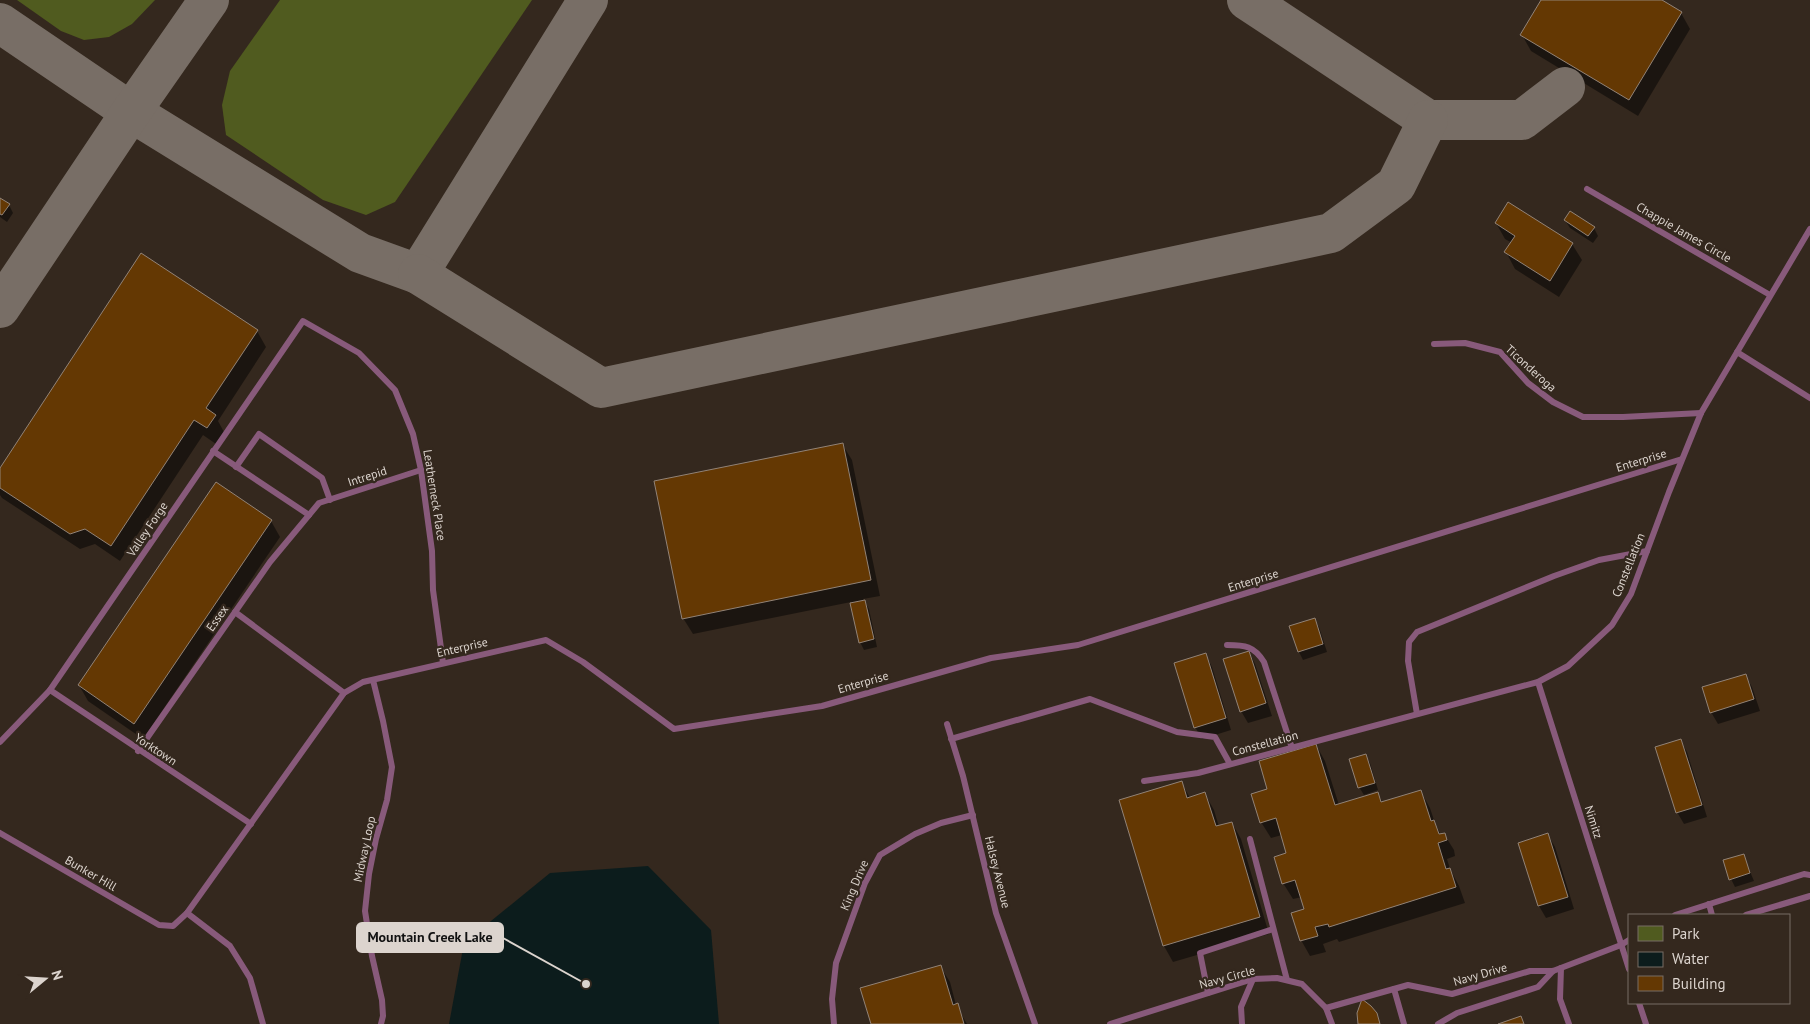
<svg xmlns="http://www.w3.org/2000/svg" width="1810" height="1024" font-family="'PT Sans',sans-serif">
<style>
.green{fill:#505b1f}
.water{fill:#0c1c1c}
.shadow{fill:#0007}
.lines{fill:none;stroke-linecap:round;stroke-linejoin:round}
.taxiway{stroke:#786e66;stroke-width:40}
.building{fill:#643803;stroke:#928377}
.lane{stroke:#885a7b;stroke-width:6}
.labels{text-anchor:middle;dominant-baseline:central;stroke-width:4.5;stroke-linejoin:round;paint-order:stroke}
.street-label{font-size:12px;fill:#dcd4ce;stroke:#34281e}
.leader{fill:none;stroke:#dcd4ce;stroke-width:2}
.callout-dot{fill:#dcd4ce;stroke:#34281e;stroke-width:2}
.callout{fill:#dcd4ce;stroke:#dcd4ce;stroke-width:2}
.callout-label{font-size:14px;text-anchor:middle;font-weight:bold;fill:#111}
</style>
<rect width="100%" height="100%" fill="#34281e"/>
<g class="green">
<path d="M17,0H155L132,24L109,37L84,40L61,31Z"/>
<path d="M280,0H532L395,202L366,215L323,200L226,135L222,105L230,71Z"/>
</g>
<path class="water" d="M648,866L711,930L719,1024H449L464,943L550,873Z"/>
<g class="shadow">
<path d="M1542,0H1660L1681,13L1690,29L1638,116L1531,51L1522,35Z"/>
<path d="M0,199L9,205L13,213L7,222L0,217Z"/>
<path d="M1508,203L1572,244L1582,260L1559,297L1515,269L1506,252L1512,243L1505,239L1496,223Z"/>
<path d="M1565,220L1594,228L1598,236L1593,243L1570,228Z"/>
<path d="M257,331L266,347L218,421L224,432L216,444L203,435L120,561L95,544L80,549L2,498L0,495V470Z"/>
<path d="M842,444L852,460L880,596L863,599L869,609L877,647L864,650L860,642L851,602L693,634L683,618Z"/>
<path d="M271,521L280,537L143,739L88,701L79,685Z"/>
<path d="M1314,619L1319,627L1327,652L1303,660L1299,652L1291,627Z"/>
<path d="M1249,652L1255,664L1272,716L1248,723L1241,711Z"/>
<path d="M1206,655L1212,667L1231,730L1202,739L1195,727Z"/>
<path d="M1745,675L1752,687L1760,711L1718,724L1711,712Z"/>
<path d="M1681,741L1687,752L1707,817L1684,824L1677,812Z"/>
<path d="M1316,745L1325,761L1339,805L1378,794L1383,803L1421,792L1430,808L1435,823L1441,835L1444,834L1454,850L1455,856L1447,859L1450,869L1459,886L1465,903L1339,942L1337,939L1323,944L1326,952L1310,956L1301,940L1306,910L1302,897L1293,899L1283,883L1288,854L1282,835L1271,838L1261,822L1269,790Z"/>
<path d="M1365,755L1370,763L1378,790L1364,795L1359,787Z"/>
<path d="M1181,782L1190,798L1205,794L1214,810L1219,827L1232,823L1241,839L1269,934L1173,962L1164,946L1121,800Z"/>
<path d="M1548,835L1555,847L1574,909L1546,918L1539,906L1520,844Z"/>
<path d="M1743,855L1754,881L1735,887L1731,879Z"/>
<path d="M940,966L950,982L956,1005L967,1024H872Z"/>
</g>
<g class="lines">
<g class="taxiway">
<path d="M1247,0L1428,120H1522L1565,87"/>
<path d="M0,23L131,112L360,253L418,274L588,0"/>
<path d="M418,274L601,388L1331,233L1396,185L1428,120"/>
<path d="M0,308L131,112L209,0"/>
</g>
</g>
<g class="building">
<path d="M1541,0H1662L1682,12L1629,100L1520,35Z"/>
<path d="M0,198L10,204L2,215L0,214Z"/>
<path d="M1508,202L1573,243L1550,281L1504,252L1515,236L1495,223Z"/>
<path d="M1570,211L1595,227L1588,236L1564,220Z"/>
<path d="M141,253L258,330L206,408L216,415L207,428L194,420L111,546L85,529L70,534L0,488V468Z"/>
<path d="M843,443L871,580L682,619L654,481Z"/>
<path d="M216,482L272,520L134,724L78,685Z"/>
<path d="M865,600L874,639L859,643L850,603Z"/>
<path d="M1315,618L1323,644L1298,652L1289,626Z"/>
<path d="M1249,651L1266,703L1240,712L1223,659Z"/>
<path d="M1206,653L1226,718L1194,728L1174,663Z"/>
<path d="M1746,674L1754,699L1710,713L1702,687Z"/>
<path d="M1681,739L1702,805L1676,813L1655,747Z"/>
<path d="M1316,744L1335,805L1378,792L1381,802L1421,790L1431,821L1434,820L1439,834L1445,833L1447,840L1438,843L1446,869L1450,868L1456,887L1329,927L1328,924L1315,927L1318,936L1300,941L1291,913L1304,909L1295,880L1282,884L1274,857L1286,853L1276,818L1260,823L1251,794L1267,789L1259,761Z"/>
<path d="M1366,754L1375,783L1358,788L1349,759Z"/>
<path d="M1182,781L1187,798L1205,792L1216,826L1232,822L1260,917L1163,946L1119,800Z"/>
<path d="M1548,833L1568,897L1538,906L1518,843Z"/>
<path d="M1744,854L1750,873L1729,880L1723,860Z"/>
<path d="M941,965L953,1005L958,1003L964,1024H871L860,988Z"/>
<path d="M1362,999L1371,1006L1377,1013L1380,1024H1358L1357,1013Z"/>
<path d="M1521,1016L1524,1024H1498Z"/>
</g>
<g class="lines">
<g class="lane">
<path d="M1587,189L1770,295"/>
<path d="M1434,344L1465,343L1500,352L1528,383L1553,402L1583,417H1623L1701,413"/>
<path d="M1737,352L1810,398"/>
<path d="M213,451L309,515"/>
<path d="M236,467L259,434L322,478L330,500"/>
<path d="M235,612L344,693"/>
<path d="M1227,645C1245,645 1254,646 1264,662L1292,748"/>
<path d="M373,680L383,721L392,767L387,800L376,839L369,874L365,911L372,956L382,1000L383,1016L381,1024"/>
<path d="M1538,682L1629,969"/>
<path d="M50,690L251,824"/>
<path d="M1417,714L1408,661L1409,642L1417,632L1554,576L1599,560L1647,551"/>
<path d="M947,724L963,776L996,913L1035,1024"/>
<path d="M951,739L1090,699L1177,732L1215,737L1230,764"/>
<path d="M0,742L50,690L303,321L359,353L395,390L413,434L421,470L432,551L433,590L443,663"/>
<path d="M138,751L270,562L319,503L421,470"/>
<path d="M1144,781L1198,773L1538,682L1568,666L1612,625L1631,594L1669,492L1701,413L1810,229"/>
<path d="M0,833L159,925L173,926L187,913L344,693L363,682L546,640L583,662L674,729L822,706L991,658L1078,645L1682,459"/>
<path d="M1250,839L1287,980"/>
<path d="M1709,904L1712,915"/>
<path d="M187,913L230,946L250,978L263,1024"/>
<path d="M1675,915L1804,874L1810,875"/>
<path d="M1746,915L1810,896"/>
<path d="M1561,968L1560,999L1569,1024"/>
<path d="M1394,989L1404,1024"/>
<path d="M1208,993L1200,953L1273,929"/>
<path d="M1639,1003L1646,1024"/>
<path d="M1326,1008L1408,985L1452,994L1530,971H1553L1621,945L1629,940"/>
<path d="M834,1024L832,999L836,963L865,883L880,855L915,834L941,823L973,815"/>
<path d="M1110,1024L1253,979L1277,978L1302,984L1326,1008L1332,1024"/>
<path d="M1242,1024L1241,1007L1253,979"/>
<path d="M1438,1024L1457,1013L1538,987L1553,971"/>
</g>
</g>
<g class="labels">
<g class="street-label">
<text transform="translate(1684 232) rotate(30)">Chappie James Circle</text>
<text transform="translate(1531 368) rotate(42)">Ticonderoga</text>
<text transform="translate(1641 460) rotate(-17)">Enterprise</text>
<text transform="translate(367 476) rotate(-18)">Intrepid</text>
<text transform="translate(435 495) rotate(81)">Leatherneck Place</text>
<text transform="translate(147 529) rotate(-56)">Valley Forge</text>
<text transform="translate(1628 565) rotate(-68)">Constellation</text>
<text transform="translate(1253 580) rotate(-17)">Enterprise</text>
<text transform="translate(217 618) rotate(-55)">Essex</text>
<text transform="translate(462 647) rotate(-13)">Enterprise</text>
<text transform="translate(863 682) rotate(-16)">Enterprise</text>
<text transform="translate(1265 743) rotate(-15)">Constellation</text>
<text transform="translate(156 749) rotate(33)">Yorktown</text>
<text transform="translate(1594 822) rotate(72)">Nimitz</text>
<text transform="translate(364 849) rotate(-78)">Midway Loop</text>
<text transform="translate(998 872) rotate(76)">Halsey Avenue</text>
<text transform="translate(91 873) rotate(30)">Bunker Hill</text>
<text transform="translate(854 885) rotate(-67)">King Drive</text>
<text transform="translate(1480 974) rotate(-16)">Navy Drive</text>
<text transform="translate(1227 977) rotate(-15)">Navy Circle</text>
</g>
</g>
<path class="leader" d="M586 984L503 938"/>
<circle class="callout-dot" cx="586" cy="984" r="5"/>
<rect class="callout" x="357" y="923" width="146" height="29" rx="5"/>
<g class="callout-label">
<text x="430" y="942">Mountain Creek Lake</text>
</g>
<rect x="1628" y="914" width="162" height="90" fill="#34281e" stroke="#776d64"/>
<rect x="1638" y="926" width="25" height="15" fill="#505b1f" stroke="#776d64"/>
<text x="1672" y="939" font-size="15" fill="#dcd4ce">Park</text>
<rect x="1638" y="952" width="25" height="15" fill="#0c1c1c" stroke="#776d64"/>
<text x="1672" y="964" font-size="15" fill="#dcd4ce">Water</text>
<rect x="1638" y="976" width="25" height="15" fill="#643803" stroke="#776d64"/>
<text x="1672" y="989" font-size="15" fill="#dcd4ce">Building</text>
<g transform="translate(45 979) rotate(72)" stroke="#34281e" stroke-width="4" paint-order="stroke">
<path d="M0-4L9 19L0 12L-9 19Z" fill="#dcd4ce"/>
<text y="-8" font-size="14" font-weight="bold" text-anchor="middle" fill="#dcd4ce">N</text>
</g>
</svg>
